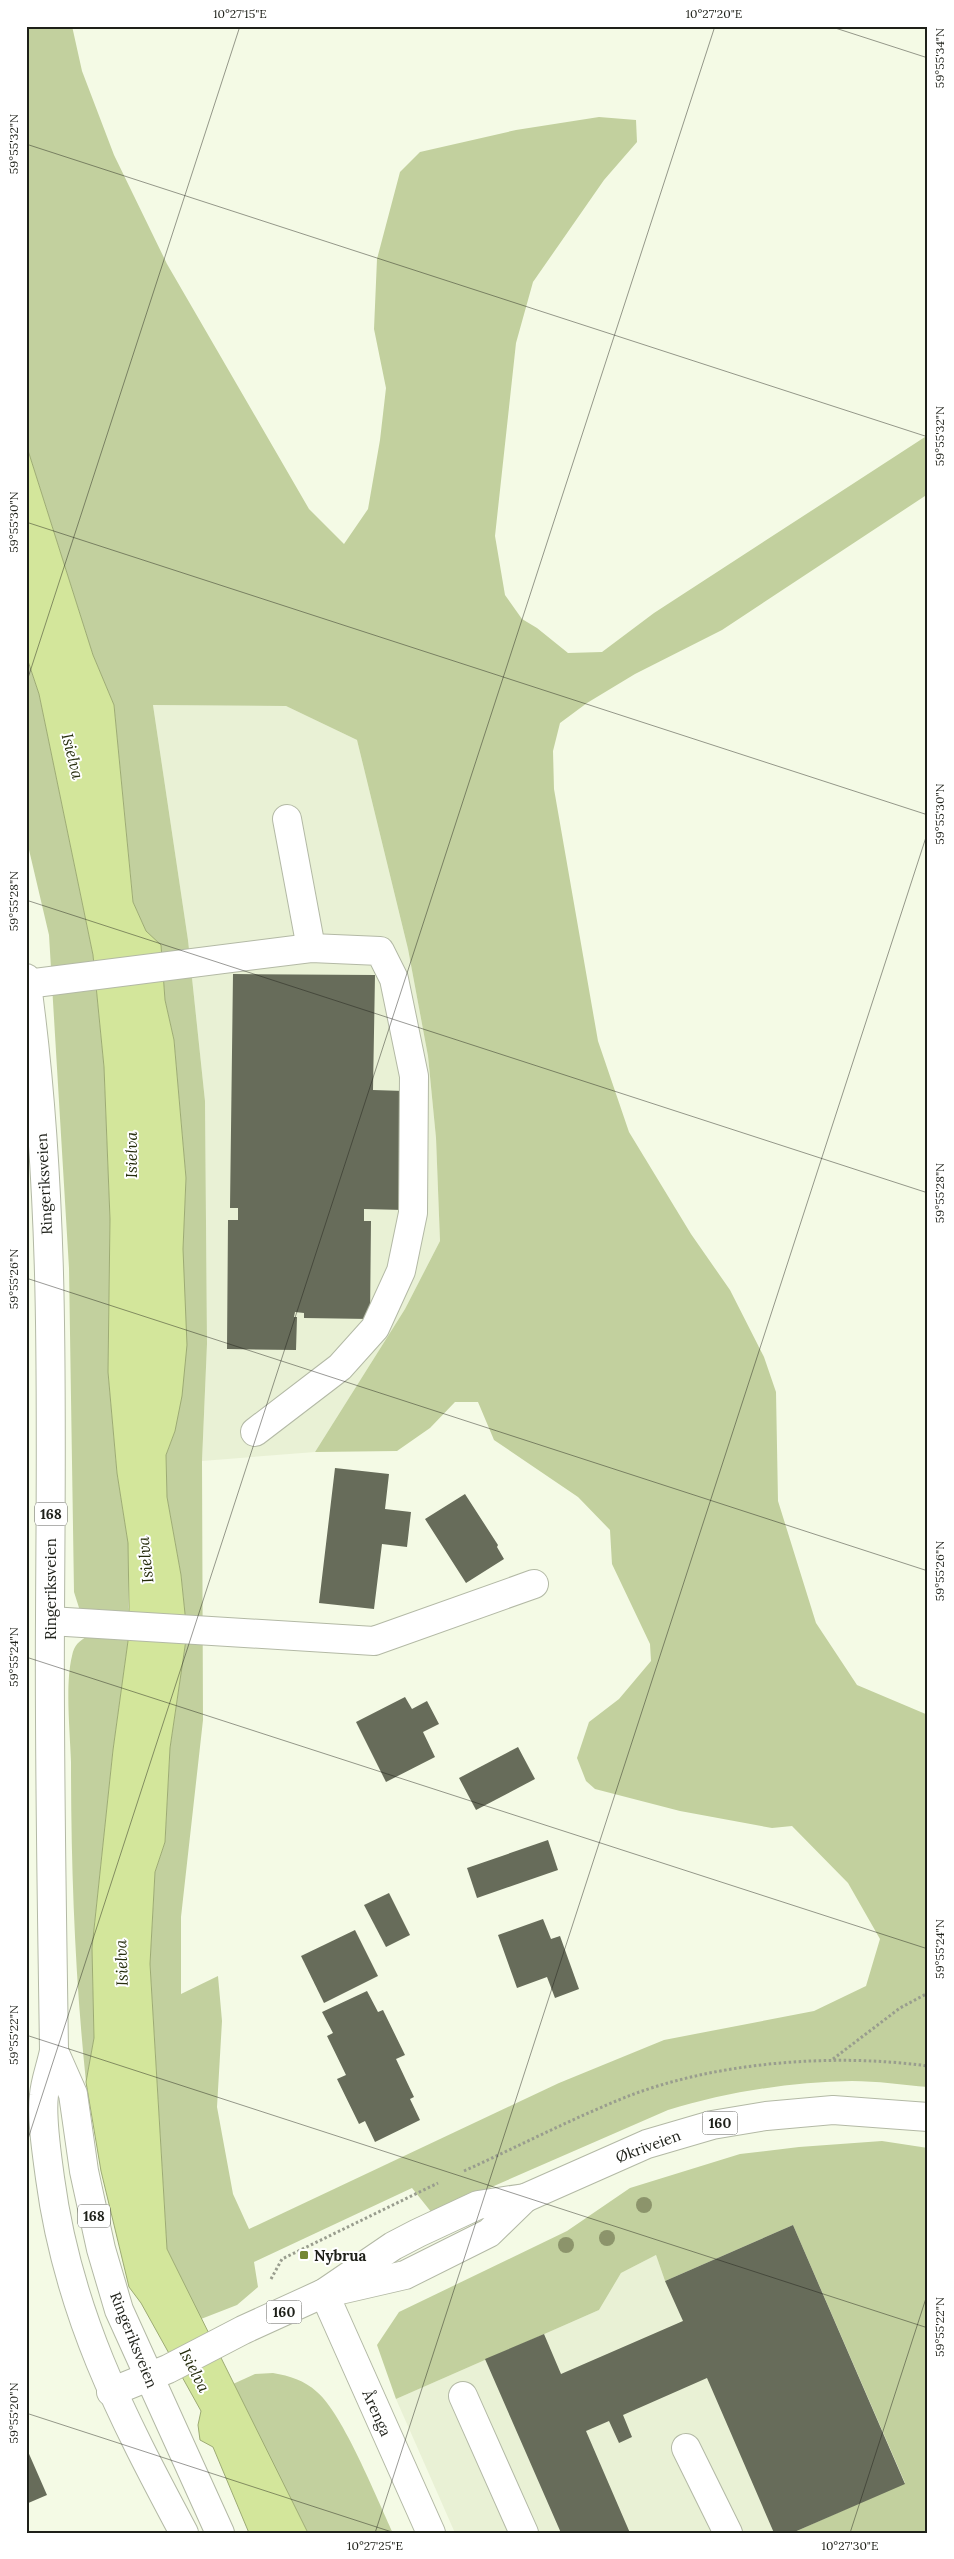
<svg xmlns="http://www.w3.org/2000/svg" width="954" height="2559" font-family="Lora,serif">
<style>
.built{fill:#e9f1d5}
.green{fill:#c2d09e;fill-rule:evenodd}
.water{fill:#d3e69b;stroke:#9dab74}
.building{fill:#676c5a}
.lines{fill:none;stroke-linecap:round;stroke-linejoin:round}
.minor-casing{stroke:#b3b9a5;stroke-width:30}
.major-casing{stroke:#b3b9a5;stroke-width:30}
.path{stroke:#999d8e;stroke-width:3;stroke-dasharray:2.5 2.5;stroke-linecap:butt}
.minor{stroke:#fff;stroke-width:28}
.major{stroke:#fff;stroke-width:28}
.tree{fill:#8c946b}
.ticks{fill:none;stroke:#1e2019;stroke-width:1;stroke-opacity:0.45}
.poi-dot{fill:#748635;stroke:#fff;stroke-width:2}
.labels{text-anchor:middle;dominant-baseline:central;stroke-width:4;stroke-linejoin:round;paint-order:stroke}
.shield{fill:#fff;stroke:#62635e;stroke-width:1}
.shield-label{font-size:14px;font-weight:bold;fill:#1e2019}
.street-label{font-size:15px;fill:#1e2019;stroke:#fff}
.poi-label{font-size:15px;font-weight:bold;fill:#1e2019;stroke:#fff;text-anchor:start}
.water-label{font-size:16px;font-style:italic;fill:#262d0d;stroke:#fff}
.neatline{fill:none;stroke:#1e2019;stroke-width:2}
.ticks-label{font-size:12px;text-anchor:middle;fill:#1e2019}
</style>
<rect width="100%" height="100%" fill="#f4fae5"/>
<g class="built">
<path d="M153,705L286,706L357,740L408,949L428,1056L436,1138L440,1241L405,1309L315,1452L202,1461L207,1344L205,1101L188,940Z"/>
<path d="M793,2225L905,2484L792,2533H455L396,2399L599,2310L621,2273L656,2255L665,2281Z"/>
</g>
<g class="green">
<path d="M26,26H72L82,71L114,155L167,264L309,509L344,544L368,509L380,440L386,388L374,329L377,259L400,172L420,152L516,130L599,117L636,120L637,142L604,180L533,282L516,343L495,536L505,595L522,619L537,628L568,653L602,652L654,613L928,435V494L722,630L635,674L587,703L560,723L553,751L554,789L598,1041L629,1132L691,1234L730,1290L764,1357L776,1392L778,1501L816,1623L857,1685L928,1715V2087C903,2085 877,2081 852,2081C790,2082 727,2092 668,2110L432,2213L412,2188L254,2262L258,2287L237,2305L201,2319L167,2249L150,1964L155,1872L165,1842L170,1748L187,1633L181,1575L167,1497L166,1455L175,1431L186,1178L174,1040L165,1000L161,946L146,931L133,902L114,705L93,655L26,444ZM153,705L286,706L357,740L408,949L428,1056L436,1138L440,1241L405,1309L315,1452L397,1451L430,1428L455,1402H478L494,1440L578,1497L610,1530L612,1564L650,1644L651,1661L619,1699L589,1722L577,1758L586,1781L595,1789L680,1811L772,1828L792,1826L848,1883L880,1939L866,1986L814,2011L664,2040L559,2083L249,2229L233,2194L217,2107L222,2021L218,1976L181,1994V1917L203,1720L202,1461L207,1344L205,1101L188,940Z"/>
<path d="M26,655L39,694L93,955L104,1067L110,1219L108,1372L117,1473L128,1543V1641L113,1750L92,1948L94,2038L86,2082C75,1976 71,1869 71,1762C70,1732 65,1684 72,1656C74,1645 79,1641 88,1636L74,1592L69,1268L49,935L26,837Z"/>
<path d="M882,2141L928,2148V2533H792L905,2483L793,2225L665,2281L656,2255L621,2273L599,2310L396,2399L377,2345L399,2312L567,2231L630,2188L740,2154L799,2147Z"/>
<path d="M273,2373C290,2376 304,2380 317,2392C343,2414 377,2499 393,2533H308L233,2384L255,2374Z"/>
</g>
<path class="water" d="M26,444L93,655L114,705L133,902L146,931L161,945L165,1000L174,1040L186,1178L183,1249L187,1345L182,1396L175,1431L166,1455L167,1497L181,1575L187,1633L170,1748L165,1842L155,1872L150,1964L167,2249L308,2533H249L213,2447L200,2440L198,2425L201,2411L141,2303L129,2287L101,2171L86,2082L94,2038L92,1948L113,1750L128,1641L129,1607L128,1543L117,1473L108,1372L110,1219L104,1067L93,955L39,694L26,655Z"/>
<g class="building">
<path d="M233,974L375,975L373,1090L404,1091L403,1210L364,1209V1221H371L370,1319L304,1318V1313L295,1312L294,1317H297L296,1350L227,1349L228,1220H238V1208H230Z"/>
<path d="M335,1468L389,1474L385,1509L411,1512L407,1547L382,1544L374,1609L319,1603Z"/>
<path d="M465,1494L498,1545L497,1547L504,1559L466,1583L425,1519Z"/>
<path d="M405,1697L412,1709L427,1701L439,1724L423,1732L435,1757L386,1782L356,1722Z"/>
<path d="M518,1747L535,1779L476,1810L459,1778Z"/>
<path d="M548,1840L558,1870L477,1898L467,1868Z"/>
<path d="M389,1893L410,1935L386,1947L364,1905Z"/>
<path d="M543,1919L551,1939L560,1936L579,1989L555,1998L547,1977L517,1988L498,1935Z"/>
<path d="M355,1930L378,1976L324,2003L301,1956Z"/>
<path d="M367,1991L378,2012L383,2010L405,2055L396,2059L414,2097L410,2099L420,2120L375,2142L365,2121L359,2124L337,2079L346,2075L327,2036L333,2033L322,2012Z"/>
<path d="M793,2225L905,2484L792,2533H774L707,2378L623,2415L632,2437L619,2443L609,2421L586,2431L630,2533H561L485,2359L544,2334L561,2374L683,2321L665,2281Z"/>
<path d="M26,2447L47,2495L26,2504Z"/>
</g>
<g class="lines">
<defs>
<g id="minor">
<path d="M287,819L311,948"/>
<path d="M27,984L311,948L380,951L394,979L414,1076L413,1213L401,1271L375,1328L340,1367L255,1432"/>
<path d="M50,1621L374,1641L534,1584"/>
<path d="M324,2293L431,2533"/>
<path d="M463,2396L524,2533"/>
<path d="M686,2448L728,2533"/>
</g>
<g id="major">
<path d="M26,978C56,1190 51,1406 50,1619C49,1763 52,1907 54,2051C51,2066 45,2081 44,2095C41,2118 47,2155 50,2178C68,2313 121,2415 184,2533"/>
<path d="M54,2051L73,2094L84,2171L101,2249L119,2310L220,2533"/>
<path d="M340,2290L405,2275L489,2233L525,2198"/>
<path d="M111,2392L168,2369L243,2330L324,2293L393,2246L418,2233L478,2205L525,2198L647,2144L712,2125L766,2116L833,2110L928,2117"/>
</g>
</defs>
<use href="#minor" class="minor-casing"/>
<use href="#major" class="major-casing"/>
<g class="path">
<path d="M833,2059L900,2008L928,1993"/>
<path d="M464,2171C517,2147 571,2119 626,2097C715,2062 833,2053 928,2066"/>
<path d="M271,2279L282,2259L438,2183"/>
</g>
<use href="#minor" class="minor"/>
<use href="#major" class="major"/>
</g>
<g class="tree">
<circle cx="644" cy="2205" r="8"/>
<circle cx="607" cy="2238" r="8"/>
<circle cx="566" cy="2245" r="8"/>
</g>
<path class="ticks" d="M829,26L928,58M26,144L928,437M26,522L928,815M26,684L240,26M26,900L928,1193M26,1278L928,1571M26,1657L928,1949M26,2035L928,2328M26,2145L715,26M26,2413L395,2533M375,2533L928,831M850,2533L928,2292"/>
<rect class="poi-dot" x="299" y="2250" width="10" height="10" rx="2.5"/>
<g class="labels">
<g class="shield">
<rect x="35" y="1502.5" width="32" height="23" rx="4"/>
<rect x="702.5" y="2111.5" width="35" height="23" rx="4"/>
<rect x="78" y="2204.5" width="32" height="23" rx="4"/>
<rect x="266.5" y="2300.5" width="35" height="23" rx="4"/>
</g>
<g class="shield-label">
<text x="51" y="1514">168</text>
<text x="720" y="2123">160</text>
<text x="94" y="2216">168</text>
<text x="284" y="2312">160</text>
</g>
<g class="street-label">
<text transform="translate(44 1184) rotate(-93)">Ringeriksveien</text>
<text transform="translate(50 1589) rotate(-90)">Ringeriksveien</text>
<text transform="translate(648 2146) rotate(-20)">Økriveien</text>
<text transform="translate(134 2340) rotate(68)">Ringeriksveien</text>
<text transform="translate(377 2413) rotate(66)">Årenga</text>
</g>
<g class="poi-label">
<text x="314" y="2255">Nybrua</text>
</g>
<g class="water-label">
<text transform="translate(73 756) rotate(76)">Isielva</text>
<text transform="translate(131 1155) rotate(-90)">Isielva</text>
<text transform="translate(145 1560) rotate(-96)">Isielva</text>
<text transform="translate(121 1963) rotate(-92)">Isielva</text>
<text transform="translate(195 2370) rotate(63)">Isielva</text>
</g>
</g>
<rect width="954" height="2559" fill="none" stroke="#ffffff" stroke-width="55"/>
<rect x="28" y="28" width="898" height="2504" class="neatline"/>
<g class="ticks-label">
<text x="240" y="18">10°27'15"E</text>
<text x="714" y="18">10°27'20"E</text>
<text transform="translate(940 58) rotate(-90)" y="4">59°55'34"N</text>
<text transform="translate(14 144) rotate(-90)" y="4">59°55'32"N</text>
<text transform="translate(940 436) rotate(-90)" y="4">59°55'32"N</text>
<text transform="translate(14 522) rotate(-90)" y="4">59°55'30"N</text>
<text transform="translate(940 814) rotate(-90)" y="4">59°55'30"N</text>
<text transform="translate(14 901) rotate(-90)" y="4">59°55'28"N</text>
<text transform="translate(940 1193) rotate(-90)" y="4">59°55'28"N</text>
<text transform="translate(14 1279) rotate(-90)" y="4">59°55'26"N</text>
<text transform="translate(940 1571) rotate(-90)" y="4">59°55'26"N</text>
<text transform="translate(14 1657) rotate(-90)" y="4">59°55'24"N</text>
<text transform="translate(940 1949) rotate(-90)" y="4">59°55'24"N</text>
<text transform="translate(14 2035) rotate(-90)" y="4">59°55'22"N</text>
<text transform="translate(940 2327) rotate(-90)" y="4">59°55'22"N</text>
<text transform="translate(14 2413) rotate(-90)" y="4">59°55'20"N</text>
<text x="375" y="2550">10°27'25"E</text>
<text x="850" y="2550">10°27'30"E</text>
</g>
</svg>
